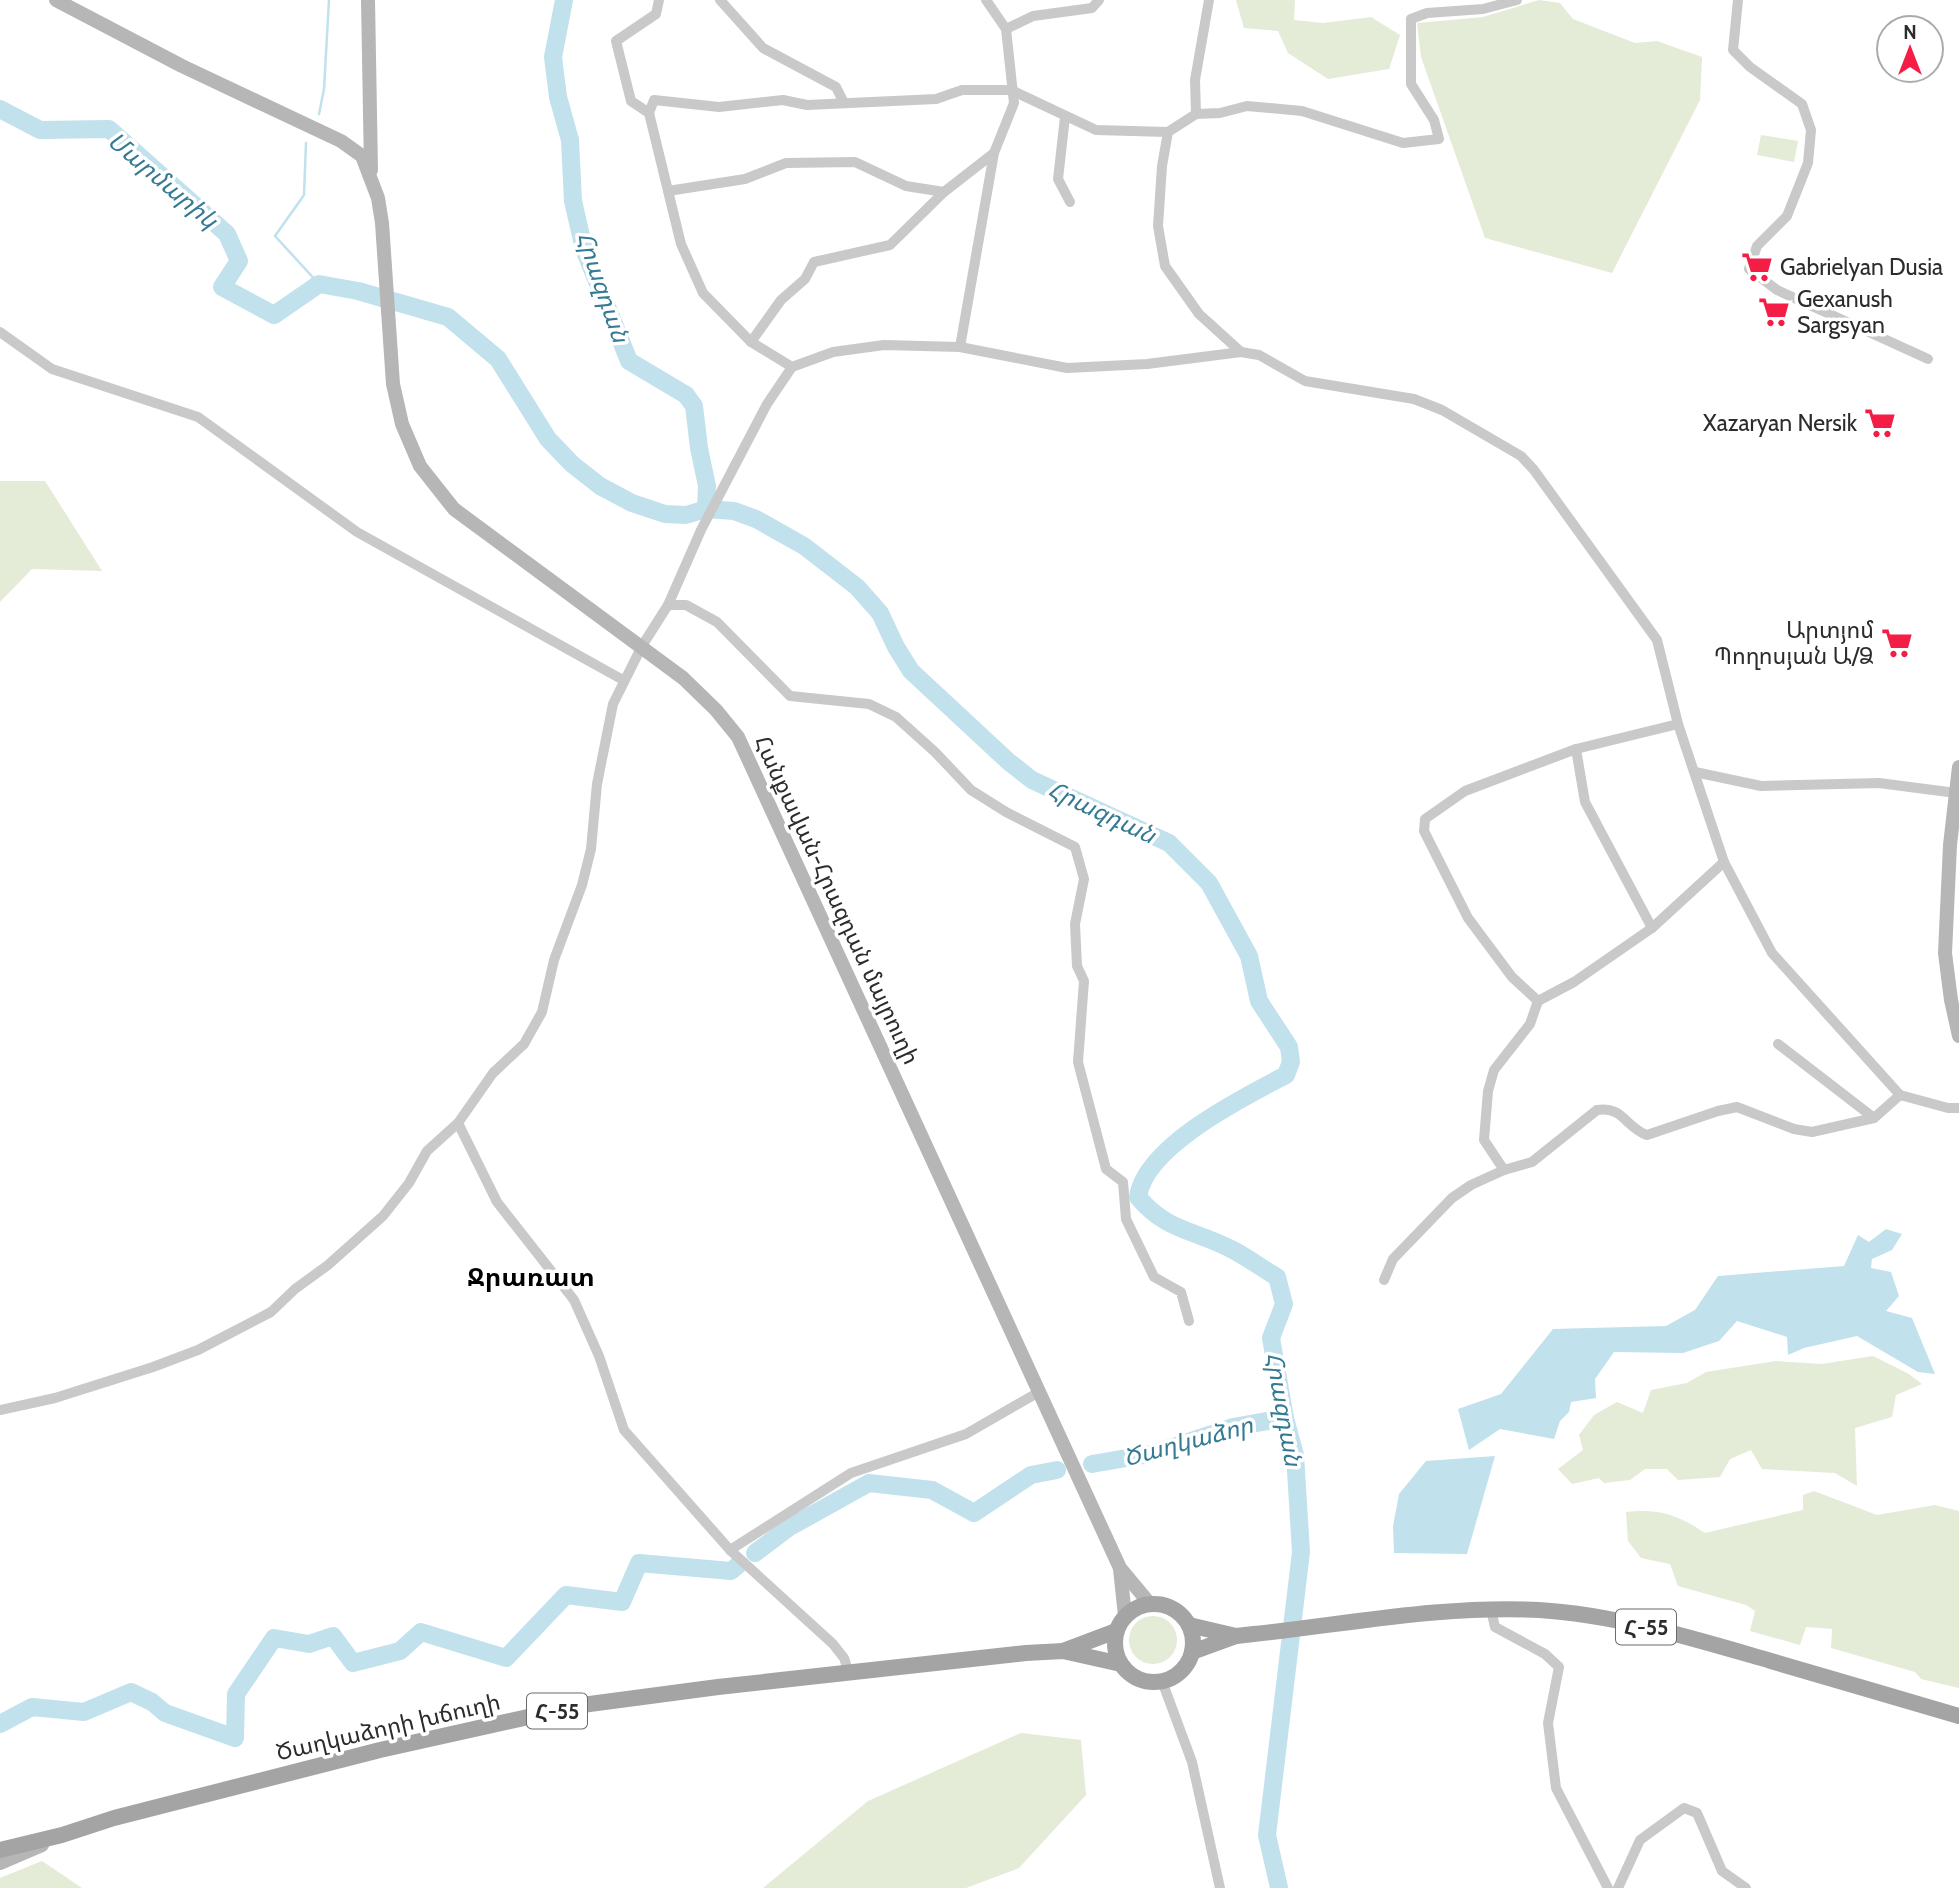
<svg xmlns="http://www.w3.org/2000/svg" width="1959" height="1888" font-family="Cabin,'Noto Sans Armenian',sans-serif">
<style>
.green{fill:#e4ebd7}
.water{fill:#c1e1ed}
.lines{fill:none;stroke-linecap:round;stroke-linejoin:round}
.stream{stroke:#c1e1ed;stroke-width:2.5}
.river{stroke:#c1e1ed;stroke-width:18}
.street{stroke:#c9c9c9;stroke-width:10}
.secondary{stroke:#b6b6b6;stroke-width:14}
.primary{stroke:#a4a4a4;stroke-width:16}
.labels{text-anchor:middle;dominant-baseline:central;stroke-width:7;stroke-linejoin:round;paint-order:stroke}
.shield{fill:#fff;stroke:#6b6b6b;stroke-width:2}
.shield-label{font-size:21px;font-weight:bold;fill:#2c2c2c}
.poi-label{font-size:23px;fill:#2c2c2c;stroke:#fff;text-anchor:start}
.street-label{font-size:23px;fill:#2c2c2c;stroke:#fff}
.water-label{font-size:24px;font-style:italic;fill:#347a93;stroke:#fff}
.quarter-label{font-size:26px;font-weight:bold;fill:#000;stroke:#fff}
</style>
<rect width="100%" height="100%" fill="#fff"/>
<g class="green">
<path d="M1236,0H1295L1294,20L1323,23L1371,17L1400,35L1389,69L1328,79L1288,53L1278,31L1244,28Z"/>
<path d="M1539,0L1560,3L1573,19L1635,43L1657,41L1702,57L1700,100L1612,273L1485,238L1421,57L1417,23L1483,17Z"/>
<path d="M1761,135L1798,141L1794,162L1757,155Z"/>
<path d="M0,481H45L102,571L32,569L0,602Z"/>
<path d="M1873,1356L1909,1374L1922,1384L1896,1395L1892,1417L1855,1428L1857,1486L1835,1473L1762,1469L1751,1450L1730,1459L1720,1477L1678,1480L1667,1469H1645L1630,1480L1604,1483L1599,1478L1572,1484L1558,1469L1583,1450L1579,1435L1594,1415L1617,1402L1643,1413L1651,1390L1687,1383L1706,1372L1776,1361L1822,1364Z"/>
<path d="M1814,1491L1877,1515L1935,1505L1959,1511V1688L1921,1679L1915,1672L1831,1648L1832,1629L1806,1627L1800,1645L1750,1631L1755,1611L1746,1605L1678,1586L1670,1564L1641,1558L1628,1541L1626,1512C1660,1508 1678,1515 1705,1533L1803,1510V1495Z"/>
<circle cx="1153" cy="1640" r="24"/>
<path d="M1021,1733L1081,1740L1086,1795L1019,1868L966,1888H763L868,1801Z"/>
<path d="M42,1861L82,1888H0V1878Z"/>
</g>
<g class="water">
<path d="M1886,1229L1902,1234L1892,1250L1872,1259L1871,1268L1891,1272L1899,1296L1886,1311L1912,1318L1935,1374L1918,1372L1857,1336L1804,1348L1788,1355L1787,1337L1737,1321L1719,1341L1683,1353L1614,1352L1595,1379L1596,1398L1571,1402L1569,1412L1560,1421L1554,1439L1500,1429L1469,1450L1458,1409L1501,1394L1553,1329L1666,1326L1695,1310L1718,1276L1844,1266L1858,1235L1869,1242Z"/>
<path d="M1495,1456L1467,1554L1394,1553L1393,1526L1399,1494L1426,1461Z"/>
</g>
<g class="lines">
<g class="stream">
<path d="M319,114L324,89L329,0"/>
<path d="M306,143L304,195L275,236L319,284"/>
</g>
<g class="river">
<path d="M564,0L553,57L558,97L570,140L573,201L584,249L629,361L686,395L694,406L699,448L707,486L706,509"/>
<path d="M0,109L40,130L109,129L227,234L239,261L222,287L274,315L319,284L358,291L448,317L498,359L548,439L572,464L600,486L632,503L665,514L686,515L706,509L734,511L756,519L804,546L857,587L880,613L896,647L911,671L1009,762L1032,780L1169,843L1209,883L1249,956L1259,1001L1289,1047L1291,1062L1286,1075C1244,1097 1145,1146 1138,1197C1165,1230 1193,1230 1229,1248C1246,1256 1261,1268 1277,1277L1284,1304L1271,1338L1285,1418L1295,1455L1301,1552L1267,1835L1279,1888"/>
<path d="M1092,1464L1155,1453L1233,1427L1285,1418"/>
<path d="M755,1553L788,1528L869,1483L932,1490L974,1513L1031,1475L1057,1470"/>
<path d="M0,1724L32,1707L84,1712L131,1692L152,1702L165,1713L235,1738L236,1694L274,1638L309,1644L333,1636L353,1663L400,1651L421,1632L506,1658L566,1595L622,1602L639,1563L731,1571L738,1565"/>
</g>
<g class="street">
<path d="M659,0L656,14L616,41L631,101L649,113L681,244L703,293L751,342L792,367"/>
<path d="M720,0L763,48L836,87L844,103"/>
<path d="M1738,0L1733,50L1750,67L1802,104L1811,130L1808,163L1787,216L1757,246L1749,269L1777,290L1928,359"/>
<path d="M1006,29L1033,16L1092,8L1099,0"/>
<path d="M649,113L654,100L719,107L783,100L807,105L936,99L962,90H1011L1096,130L1168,132"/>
<path d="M1196,114L1195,80L1209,0"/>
<path d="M1065,117L1058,179L1070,202"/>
<path d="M668,191L745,179L786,163L855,162L906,186L944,192"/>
<path d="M0,332L52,369L198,417L357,532L623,680"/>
<path d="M751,342L781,300L805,279L814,262L890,245L944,192L994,153"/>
<path d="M960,347L994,153L1014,103L1006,29L986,0"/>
<path d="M1241,352L1199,314L1165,266L1158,226L1162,166L1168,132L1196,114L1220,113L1247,106L1302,111L1403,143L1439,139L1434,120L1411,84V19L1427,13L1483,9L1517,0"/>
<path d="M668,605H686L717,622L790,696L869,704L896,717L935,752L971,790L1006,812L1075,847L1084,879L1075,924L1077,966L1084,981L1078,1062L1106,1169L1123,1182L1126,1219L1154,1277L1181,1292L1189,1321"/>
<path d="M1576,749L1585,802L1652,928"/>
<path d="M1695,772L1761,786L1879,783L1956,793"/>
<path d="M1538,1001L1512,977L1468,918L1424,831L1425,819L1465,791L1576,749L1678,724"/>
<path d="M1778,1044L1874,1118"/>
<path d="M458,1123L497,1202L574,1300L599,1356L624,1430L730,1550L833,1644L844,1658L849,1673"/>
<path d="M1504,1170L1484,1140L1488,1091L1494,1070L1530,1024L1538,1001L1574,982L1652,928L1724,862"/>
<path d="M1384,1280L1393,1259L1452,1198L1471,1185L1504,1170L1532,1162L1597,1110C1623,1106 1625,1127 1647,1135L1718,1111L1737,1107L1794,1129L1812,1132L1874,1118L1900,1095"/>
<path d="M0,1410L55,1398L153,1367L198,1350L271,1312L295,1289L328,1265L383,1216L409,1183L427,1151L458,1123L493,1073L524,1044L542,1012L554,960L582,885L591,849L597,784L613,704L642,646L668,605L701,530L767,404L792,367L833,352L884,345L960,347L1067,368L1147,364L1241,352L1259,355L1305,381L1414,399L1442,410L1521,456L1534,470L1657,640L1678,724L1724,862L1772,953L1900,1095L1948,1108H1959"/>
<path d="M730,1550L851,1473L966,1434L1039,1392"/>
<path d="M1491,1610L1495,1627L1545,1654L1559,1667L1548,1723L1556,1788L1608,1888"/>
<path d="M1162,1681L1192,1762L1220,1888"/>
<path d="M1618,1888L1640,1840L1684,1808L1697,1813L1722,1871L1746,1888"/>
</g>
<g class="secondary">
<path d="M56,0L182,66L341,141L362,156L378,198L382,223L393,384L402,424L420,466L454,509L683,678L716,710L738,737L1120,1568L1150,1604"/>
<path d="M368,0L371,170"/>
<path d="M1959,767L1950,845L1945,953L1951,1000L1959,1036"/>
<path d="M1120,1569L1125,1616"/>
<path d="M0,1863L42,1845"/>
</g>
<g class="primary">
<circle cx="1154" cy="1643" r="39"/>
<path d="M1189,1625L1236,1636"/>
<path d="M1063,1651L1116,1631"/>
<path d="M1192,1652L1236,1636L1254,1634C1348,1624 1444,1605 1539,1610C1618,1615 1695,1639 1771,1661C1834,1680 1896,1697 1959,1716"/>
<path d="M0,1850L62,1835L114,1818L380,1750L582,1705L718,1687L1026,1653L1063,1651L1121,1664"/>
</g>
</g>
<defs>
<symbol id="supermarket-bare" viewBox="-9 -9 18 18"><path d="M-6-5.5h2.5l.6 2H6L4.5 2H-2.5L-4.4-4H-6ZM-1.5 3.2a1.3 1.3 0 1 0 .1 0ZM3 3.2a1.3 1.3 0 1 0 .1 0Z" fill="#f31d46" stroke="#fff" stroke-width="2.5" paint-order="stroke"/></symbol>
</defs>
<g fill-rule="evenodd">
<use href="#supermarket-bare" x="1735" y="245" width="44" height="44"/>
<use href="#supermarket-bare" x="1752" y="290" width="44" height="44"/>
<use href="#supermarket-bare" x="1858" y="401" width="44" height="44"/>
<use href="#supermarket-bare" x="1875" y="621" width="44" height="44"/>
</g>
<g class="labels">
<g class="shield">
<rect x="1616" y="1609.5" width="60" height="35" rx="5"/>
<rect x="527" y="1693.5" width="60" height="35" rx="5"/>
</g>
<g class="shield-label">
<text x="1646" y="1627">Հ-55</text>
<text x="557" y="1711">Հ-55</text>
</g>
<g class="poi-label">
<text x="1780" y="267">Gabrielyan Dusia</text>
<text x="1797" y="299">Gexanush<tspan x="1797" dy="26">Sargsyan</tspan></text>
<text x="1857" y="423" text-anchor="end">Xazaryan Nersik</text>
<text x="1874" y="630" text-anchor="end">Արտյոմ<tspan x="1874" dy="26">Պողոսյան Ա/Ձ</tspan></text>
</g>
<g class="street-label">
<text transform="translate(837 900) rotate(65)">Հանքավան-Հրազդան մայրուղի</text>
<text transform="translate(388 1727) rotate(-13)">Ծաղկաձորի խճուղի</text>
</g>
<g class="water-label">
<text transform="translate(163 180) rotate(40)">Մարմարիկ</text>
<text transform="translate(603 287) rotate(71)">Հրազդան</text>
<text transform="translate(1102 812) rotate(25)">Հրազդան</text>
<text transform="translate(1284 1409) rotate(80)">Հրազդան</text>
<text transform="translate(1188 1441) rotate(-15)">Ծաղկաձոր</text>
</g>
<g class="quarter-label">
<text x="531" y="1277">Ջրառատ</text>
</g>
</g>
<g transform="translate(1910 49)"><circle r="33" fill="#ffffff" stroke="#ababab" stroke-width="2"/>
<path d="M0-5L12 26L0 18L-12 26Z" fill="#f31d46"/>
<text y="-10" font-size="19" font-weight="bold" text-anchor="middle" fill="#2c2c2c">N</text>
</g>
</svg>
